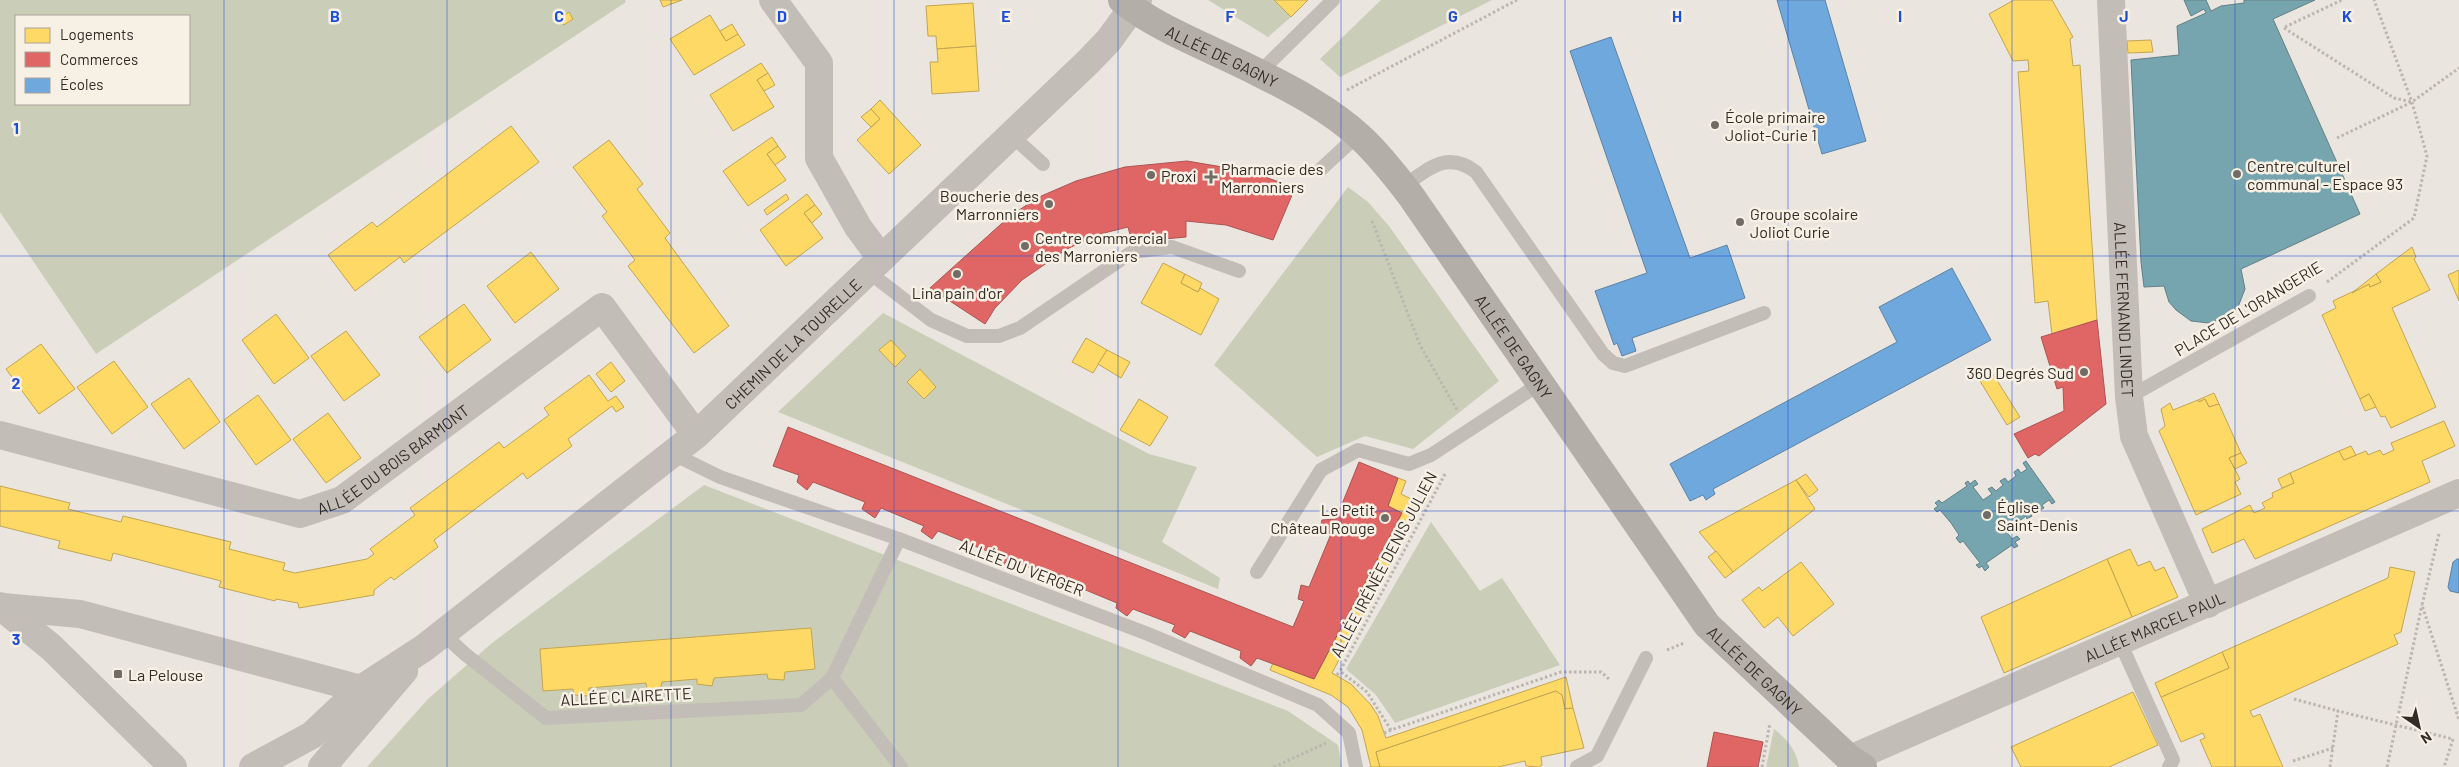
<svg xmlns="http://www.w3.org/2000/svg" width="2459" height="767" font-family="Barlow,sans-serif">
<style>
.green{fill:#caceb9;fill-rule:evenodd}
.homes{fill:#ffd966;stroke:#c2a553}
.shops{fill:#e06666;stroke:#ac5453}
.schools{fill:#6fa8dc;stroke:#5d82a5}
.public{fill:#76a5af;stroke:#628086}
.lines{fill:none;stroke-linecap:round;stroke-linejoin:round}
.path{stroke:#bcb6b0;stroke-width:3;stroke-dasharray:2.5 2.5;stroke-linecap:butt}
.service{stroke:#c3bdb7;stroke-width:14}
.minor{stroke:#c3bdb7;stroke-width:28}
.tertiary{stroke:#c3bdb7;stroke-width:28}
.secondary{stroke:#b4aea8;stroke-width:28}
.grid{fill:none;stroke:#1d4ed8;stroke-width:1;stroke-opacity:0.55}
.poi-dot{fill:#726c66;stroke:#f7f0e5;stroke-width:2}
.labels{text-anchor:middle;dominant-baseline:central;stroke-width:5;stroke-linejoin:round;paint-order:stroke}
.street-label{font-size:16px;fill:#322b26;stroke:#f7f0e5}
.poi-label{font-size:16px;fill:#322b26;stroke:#f7f0e5;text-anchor:start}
.grid-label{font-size:16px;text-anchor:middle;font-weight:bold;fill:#1d4ed8;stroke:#f7f0e5;stroke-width:5;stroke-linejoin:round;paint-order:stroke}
</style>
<rect width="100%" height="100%" fill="#eae5de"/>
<g class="green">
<path d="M0,0H625L626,2L96,354L0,212ZM16,16H189V104H16Z"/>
<path d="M1208,0H1274L1291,17L1268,37Z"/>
<path d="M1381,0H1492L1340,77L1320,59Z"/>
<path d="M1348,187L1368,202L1389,226L1499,381L1413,449L1365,436L1317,457L1214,365Z"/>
<path d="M883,313L1149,454L1197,467L1162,542L1220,578L1218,589L778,412Z"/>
<path d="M704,485L1288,711L1338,745L1342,767H367L428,699L492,643Z"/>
<path d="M1431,522L1480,591L1502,578L1560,665L1395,723L1376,695L1346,669Z"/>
<path d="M1774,729C1788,740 1796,750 1799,767H1766Z"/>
</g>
<g class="homes">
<path d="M660,0H682L663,7Z"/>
<path d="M1274,0H1308L1291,17Z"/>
<path d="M2014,0H2052L2073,37L2070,39L2073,66L2080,65L2097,320L2052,334L2048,301L2035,303L2018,72L2029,71L2028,60L2013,61L1989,14Z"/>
<path d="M973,3L976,46L937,49L936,36H928L926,6Z"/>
<path d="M569,12L573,19L564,25L559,19Z"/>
<path d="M710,15L726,41L738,34L745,45L694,75L670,39Z"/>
<path d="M732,24L738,34L726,41L720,31Z"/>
<path d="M2151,40L2153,52L2128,53L2127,41Z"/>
<path d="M976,46L979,91L932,94L930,62H938L937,49Z"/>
<path d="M761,63L768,73L757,80L774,107L733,131L710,95Z"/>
<path d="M768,73L775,85L764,91L757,80Z"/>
<path d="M880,100L921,145L889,174L857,140L880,119L871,109Z"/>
<path d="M871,109L880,119L871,127L861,117Z"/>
<path d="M511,126L539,162L404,263L400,257L355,291L328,255L372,222L377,227Z"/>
<path d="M772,137L778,146L767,154L786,180L748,206L723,171Z"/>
<path d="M609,140L643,184L637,189L670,233L665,238L729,326L694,353L628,266L635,260L602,216L607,212L573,167Z"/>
<path d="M778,146L786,157L775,165L767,154Z"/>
<path d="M786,194L789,199L767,215L764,210Z"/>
<path d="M807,194L815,205L804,213L823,238L786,266L760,230Z"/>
<path d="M815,205L822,214L812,223L804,213Z"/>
<path d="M2412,247L2416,257L2414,259L2430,290L2392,308L2436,407L2391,428L2385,416L2381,417L2369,394L2360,399L2322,315L2336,308L2333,301L2369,284L2370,287L2381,282L2376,274Z"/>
<path d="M531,252L559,289L515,323L487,286Z"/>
<path d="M1163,263L1185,274L1181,283L1198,292L1200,288L1219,299L1201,335L1141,303Z"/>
<path d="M2459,270V301L2448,275Z"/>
<path d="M1185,274L1202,283L1198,292L1181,283Z"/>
<path d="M2376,274L2381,282L2370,287L2369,284L2352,293Z"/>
<path d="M464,304L491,340L447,373L419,337Z"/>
<path d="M276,314L309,358L274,384L242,340Z"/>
<path d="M346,331L380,375L344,401L311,356Z"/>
<path d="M1086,338L1107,350L1093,373L1072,362Z"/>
<path d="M891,340L906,356L895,367L879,350Z"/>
<path d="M41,344L75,389L39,414L6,369Z"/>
<path d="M1107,350L1130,362L1121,378L1098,364Z"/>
<path d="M114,361L148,407L112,434L77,387Z"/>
<path d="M611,362L625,381L611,392L596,374Z"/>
<path d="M920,369L936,387L924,399L907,382Z"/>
<path d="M1993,374L2020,417L2007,425L1980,381Z"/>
<path d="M589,375L608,401L616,396L624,407L616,412L612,406L568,439L572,446L527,479L523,473L434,540L438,547L394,580L391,577L374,590V595L299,608L298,603L276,599L275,601L219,587L221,581L113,553L111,561L58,548L60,541L0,526V486L70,503L68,509L121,522L123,516L231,542L229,549L285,563L283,570L295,573L367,559L374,554L370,549L415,515L410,508L499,442L504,448L549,415L544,408Z"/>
<path d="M189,378L220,422L184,449L151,404Z"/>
<path d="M2214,393L2219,404L2209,407L2205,399L2199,402L2198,400Z"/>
<path d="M2369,394L2376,407L2365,411L2360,399Z"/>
<path d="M258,395L291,440L256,465L224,420Z"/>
<path d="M1139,399L1168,417L1150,446L1120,430Z"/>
<path d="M2205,399L2209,407L2219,404L2241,453L2229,458L2240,479L2235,482L2241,494L2196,515L2159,431L2165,426L2161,409L2170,403L2173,410L2198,400L2199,402Z"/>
<path d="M328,413L361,458L326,483L293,439Z"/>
<path d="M2444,421L2455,446L2422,461L2430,482L2255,559L2244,539L2212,553L2202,529L2250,505L2254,513L2265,508L2262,503L2273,497L2272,493L2294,483L2290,473L2339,451L2344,460L2366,451L2368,455L2380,450L2383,455L2394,450L2391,443Z"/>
<path d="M2351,446L2356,455L2344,460L2339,451Z"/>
<path d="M2241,453L2247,463L2235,469L2229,458Z"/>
<path d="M2290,473L2294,483L2282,488L2278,479Z"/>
<path d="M1806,474L1818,490L1809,497L1796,480Z"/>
<path d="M1398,478L1406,481L1401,494L1421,504L1332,673L1351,684L1371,705L1378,716L1386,738L1566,677L1573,708L1565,709L1562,695L1556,691L1376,752L1380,767H1371L1362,730L1348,707L1331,695L1270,670L1273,663L1314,679L1402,513L1388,506Z"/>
<path d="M1796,480L1815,509L1733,572L1699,532Z"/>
<path d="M2130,549L2138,566L2150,561L2155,571L2164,567L2178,597L2132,617L2107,559Z"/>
<path d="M1716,551L1733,572L1725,578L1708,557Z"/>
<path d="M2107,559L2132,617L2004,673L1981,617Z"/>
<path d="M1801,562L1834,604L1793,636L1778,617L1764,628L1742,600L1759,587L1762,591Z"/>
<path d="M2390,567L2415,572L2401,632L2394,635L2398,644L2250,711L2253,717L2260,714L2283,767H2212L2200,740L2205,738L2203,733L2181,742L2161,697L2229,668L2222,652L2388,578Z"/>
<path d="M811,628L815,669L785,672L784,680L768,679L767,674L714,678L712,686L697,684V679L662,682L660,690L647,689L646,683L589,688L588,696L574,695L573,689L543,691L540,649Z"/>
<path d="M2222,652L2229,668L2161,697L2155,683Z"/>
<path d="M1556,691L1562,695L1565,709L1573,708L1584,748L1541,757L1542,765L1539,767L1526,766L1525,761L1498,767H1380L1376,752Z"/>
<path d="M2133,692L2158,745L2109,767H2021L2011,747Z"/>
</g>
<g class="shops">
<path d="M1187,161L1252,172L1295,188L1273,240L1226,225L1186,221V237L1132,242L1128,227L1096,235L1067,249L1022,280L995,308L985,324L930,288L1010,216L1039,197L1076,181L1125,167Z"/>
<path d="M2097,320L2106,404L2039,456L2035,454L2028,458L2014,434L2064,411L2063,387L2057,389L2041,337Z"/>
<path d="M788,427L1293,627L1304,601L1298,599L1301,585L1309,587L1331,534L1320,529L1322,520L1336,519L1359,462L1398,478L1388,506L1402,513L1314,679L1257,658L1251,666L1240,658L1241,651L1190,631L1185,638L1172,631L1175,625L1133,609L1127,616L1116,608L1117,603L1064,581L1059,589L1046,581L1049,575L1008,559L1002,567L990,558L992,553L938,531L932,539L921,531L924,526L881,508L875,518L862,509L865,502L813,482L807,490L797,482L799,475L773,466Z"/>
<path d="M1714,732L1763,742L1758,767H1707Z"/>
</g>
<g class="schools">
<path d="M1777,0H1825L1866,141L1822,154Z"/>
<path d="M1611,37L1690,258L1727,245L1745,298L1632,338L1636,351L1622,356L1617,343L1614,345L1595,291L1647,273L1570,51Z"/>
<path d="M1952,268L1991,340L1713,489L1715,494L1706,500L1703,495L1690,501L1670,464L1897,342L1879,307Z"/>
<path d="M2457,559H2459V593L2450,591L2448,587L2453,562Z"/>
</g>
<g class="public">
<path d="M2184,0H2206L2211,11L2221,6L2244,3V0H2315L2273,19L2360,214L2241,269L2245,289L2238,307L2223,319L2209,323L2191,321L2176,310L2169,302L2164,286L2144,287L2141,262L2131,60L2179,55L2177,26L2206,13L2204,9L2191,16Z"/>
<path d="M2026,461L2055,502L2052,504L2049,500L2042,505L2044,508L2040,510L2038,507L2030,513L2032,516L2027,519L2026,516L2018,522L2020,524L2016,527L2015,524L2006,531L2012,539L2017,536L2020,539L2015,542L2018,546L2014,548L2012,545L1986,563L1989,567L1985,571L1982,566L1979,568L1976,565L1980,563L1963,541L1960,543L1956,538L1959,535L1951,523L1940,510L1937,512L1934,509L1938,506L1935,503L1939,500L1942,503L1967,486L1965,483L1968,481L1970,484L1975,480L1978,484L1973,487L1983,500L1992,494L1988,489L1992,487L1996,491L2003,485L2000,481L2005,478L2008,482L2016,476L2014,472L2018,469L2021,473L2027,469L2023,463Z"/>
</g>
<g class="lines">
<g class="path">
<path d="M2285,27L2342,0"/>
<path d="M2284,28L2394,98L2412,102"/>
<path d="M1347,90L1517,0"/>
<path d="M2337,138L2412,102L2459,68"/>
<path d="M1372,221L1420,345L1458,412"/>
<path d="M2327,282L2414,218L2427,156L2412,102L2374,0"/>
<path d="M1445,474L1340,671L1367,692L1391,730L1561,672H1601L1609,679"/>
<path d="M2439,534L2422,605L2459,720"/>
<path d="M1667,650L1684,643"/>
<path d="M1337,675L1340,671"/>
<path d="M2294,699L2338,711"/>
<path d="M1384,733L1391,730"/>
<path d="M2293,761L2333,748"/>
<path d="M1274,767L1326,743"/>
<path d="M1762,767L1770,723"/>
<path d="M2330,767L2338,711L2453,739L2444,767"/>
<path d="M2387,767L2422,605"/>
</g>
<g class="service">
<path d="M1259,73L1333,0"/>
<path d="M1012,136L1043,164"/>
<path d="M1321,169L1358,135"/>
<path d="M1404,186C1428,169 1447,150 1476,172L1603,354L1613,363L1625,366L1764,313"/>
<path d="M867,271L931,320L967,336H999L1020,328L1132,252L1172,247L1239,271"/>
<path d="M2129,397L2309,296"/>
<path d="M673,454L720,477L899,539L1148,634L1318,705L1349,733L1356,767"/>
<path d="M899,539L832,678L901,767"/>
<path d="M1257,572L1321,470L1358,450L1409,464L1431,455L1541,383"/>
<path d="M442,633L465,654L546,718L801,705L832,678"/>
<path d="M2120,642L2173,760L2169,767"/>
<path d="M1577,767L1597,756L1646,658"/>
</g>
<g class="minor">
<path d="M773,0L819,63V158L858,227L881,258"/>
<path id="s1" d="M2111,0L2129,397L2134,436L2208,604"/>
<path id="s2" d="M0,435L300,514L342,500L602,307L696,435"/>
<path id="s3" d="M1850,759L2459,493"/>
</g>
<g class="tertiary">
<path d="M0,606L51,647L173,767"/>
<path d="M3,607L80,614L361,689"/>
<path id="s4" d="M253,767L312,735L361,689L424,648L696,435L1088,62L1109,40L1138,0"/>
<path d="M322,767L404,671"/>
</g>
<path class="secondary" id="s5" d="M1122,0C1158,30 1217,51 1259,73C1293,90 1331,110 1359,136C1378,153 1395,175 1411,196L1707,625L1850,759L1863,767"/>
</g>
<path class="grid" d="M224,0V767M447,0V767M671,0V767M894,0V767M1118,0V767M1341,0V767M1565,0V767M1788,0V767M2012,0V767M2235,0V767M0,256H2459M0,511H2459"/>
<g class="poi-dot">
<circle cx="1715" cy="125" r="5"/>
<circle cx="2237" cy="174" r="5"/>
<circle cx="1151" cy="175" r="5"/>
<path d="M1208.5 169.5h5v5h5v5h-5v5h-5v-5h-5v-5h5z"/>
<circle cx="1049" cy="204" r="5"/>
<circle cx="1740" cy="222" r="5"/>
<circle cx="1025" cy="246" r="5"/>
<circle cx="957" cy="274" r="5"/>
<circle cx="2084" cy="372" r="5"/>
<circle cx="1987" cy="515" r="5"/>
<circle cx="1385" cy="518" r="5"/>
<rect x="113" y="669" width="10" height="10" rx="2.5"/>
</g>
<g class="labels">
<g class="street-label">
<text stroke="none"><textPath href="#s5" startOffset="115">ALLÉE DE GAGNY</textPath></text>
<text transform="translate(2248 308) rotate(-31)">PLACE DE L'ORANGERIE</text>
<text stroke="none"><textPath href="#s1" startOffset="310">ALLÉE FERNAND LINDET</textPath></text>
<text stroke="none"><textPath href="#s4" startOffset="688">CHEMIN DE LA TOURELLE</textPath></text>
<text stroke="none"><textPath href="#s5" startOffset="536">ALLÉE DE GAGNY</textPath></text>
<text stroke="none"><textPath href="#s2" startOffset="419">ALLÉE DU BOIS BARMONT</textPath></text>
<text transform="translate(1383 564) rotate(-62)">ALLÉE IRÉNÉE DENIS JULIEN</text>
<text transform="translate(1022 567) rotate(21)">ALLÉE DU VERGER</text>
<text stroke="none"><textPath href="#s3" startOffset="332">ALLÉE MARCEL PAUL</textPath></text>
<text stroke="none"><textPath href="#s5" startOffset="941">ALLÉE DE GAGNY</textPath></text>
<text transform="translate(626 696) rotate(-3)">ALLÉE CLAIRETTE</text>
</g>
<g class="poi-label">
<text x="1725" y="116">École primaire<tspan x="1725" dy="18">Joliot-Curie 1</tspan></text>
<text x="2247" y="165">Centre culturel<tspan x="2247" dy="18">communal - Espace 93</tspan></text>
<text x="1221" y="168">Pharmacie des<tspan x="1221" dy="18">Marronniers</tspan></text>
<text x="1161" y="175">Proxi</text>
<text x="1039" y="195" text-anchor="end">Boucherie des<tspan x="1039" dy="18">Marronniers</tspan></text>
<text x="1750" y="213">Groupe scolaire<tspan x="1750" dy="18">Joliot Curie</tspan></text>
<text x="1035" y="237">Centre commercial<tspan x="1035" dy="18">des Marroniers</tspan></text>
<text x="957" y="292" text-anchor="middle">Lina pain d'or</text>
<text x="2074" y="372" text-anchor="end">360 Degrés Sud</text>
<text x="1997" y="506">Église<tspan x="1997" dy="18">Saint-Denis</tspan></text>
<text x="1375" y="509" text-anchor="end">Le Petit<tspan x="1375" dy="18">Château Rouge</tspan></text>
<text x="128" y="674">La Pelouse</text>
</g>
</g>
<g class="grid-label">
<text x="335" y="22">B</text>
<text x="559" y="22">C</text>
<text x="782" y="22">D</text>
<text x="1006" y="22">E</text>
<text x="1230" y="22">F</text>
<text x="1453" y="22">G</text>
<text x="1677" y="22">H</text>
<text x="1900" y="22">I</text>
<text x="2124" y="22">J</text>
<text x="2347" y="22">K</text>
<text x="16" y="134">1</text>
<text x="16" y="389">2</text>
<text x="16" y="645">3</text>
</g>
<rect x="15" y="15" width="175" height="90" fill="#f7f0e5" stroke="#a8a199"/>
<rect x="25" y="28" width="25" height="15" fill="#ffd966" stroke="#a8a199"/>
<text x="60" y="40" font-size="15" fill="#322b26">Logements</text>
<rect x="25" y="52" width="25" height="15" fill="#e06666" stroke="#a8a199"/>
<text x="60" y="65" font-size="15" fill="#322b26">Commerces</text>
<rect x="25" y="78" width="25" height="15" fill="#6fa8dc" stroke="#a8a199"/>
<text x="60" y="90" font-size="15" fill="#322b26">Écoles</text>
<g transform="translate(2419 727) rotate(146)" stroke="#f7f0e5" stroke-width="4" paint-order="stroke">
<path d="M0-4L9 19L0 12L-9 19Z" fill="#322b26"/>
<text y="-8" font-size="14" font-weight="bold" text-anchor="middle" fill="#322b26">N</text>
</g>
</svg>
